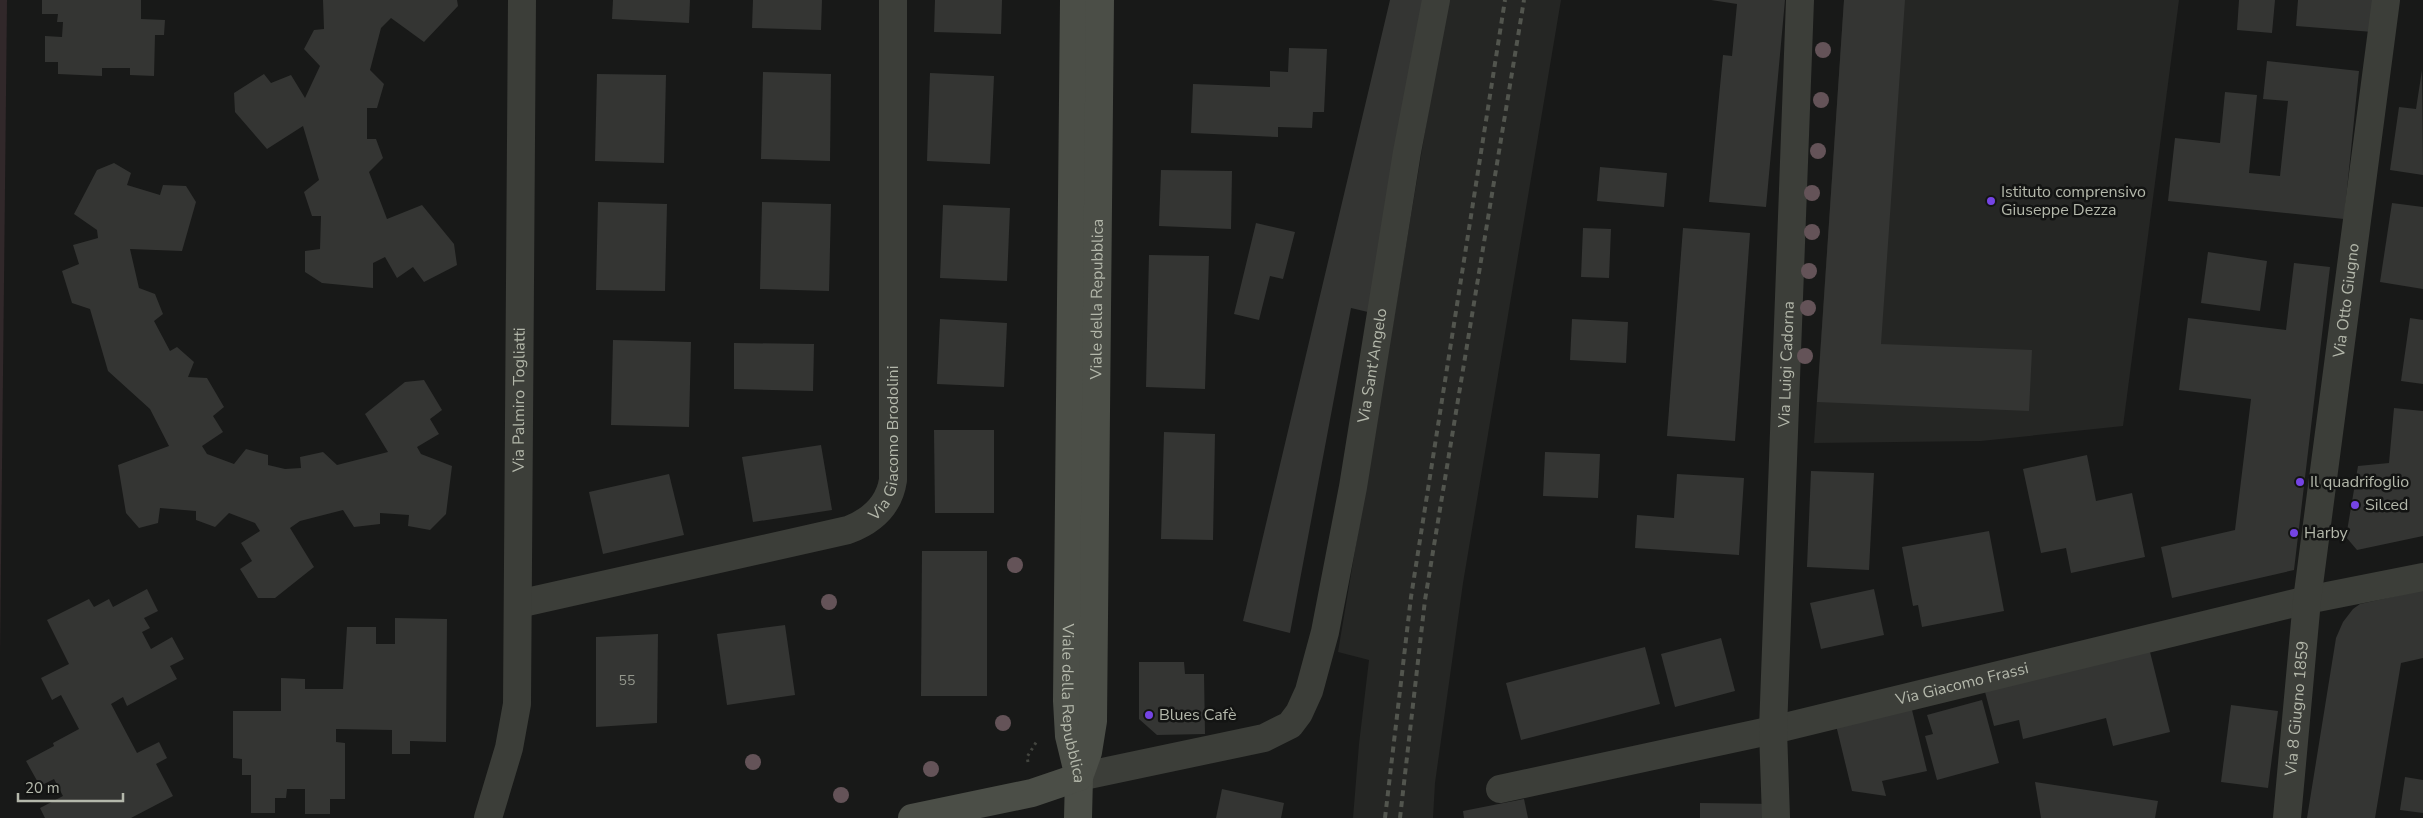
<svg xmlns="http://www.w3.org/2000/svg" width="2423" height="818" font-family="'Nunito Sans',sans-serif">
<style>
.built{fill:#252624}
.green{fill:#31282a}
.building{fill:#343533}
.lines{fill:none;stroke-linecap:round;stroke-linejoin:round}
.path{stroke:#43453f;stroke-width:3;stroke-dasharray:2.5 4;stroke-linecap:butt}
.street{stroke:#3c3e39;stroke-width:28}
.secondary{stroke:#4b4e47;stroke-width:28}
.rail{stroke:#52554e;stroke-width:4;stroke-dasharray:6 5;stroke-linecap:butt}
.tree{fill:#645358}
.poi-dot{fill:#7544e5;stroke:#131413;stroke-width:2}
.labels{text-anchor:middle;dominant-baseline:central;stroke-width:5;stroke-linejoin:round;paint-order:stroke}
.number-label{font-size:14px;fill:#94978d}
.poi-label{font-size:16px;fill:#b4b8ab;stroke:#131413;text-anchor:start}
.street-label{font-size:16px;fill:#b4b8ab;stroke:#131413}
</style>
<rect width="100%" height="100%" fill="#181918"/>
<g class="built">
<path d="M1447,0H1561L1463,583L1435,783L1433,818H1353L1359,744L1369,660L1338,652Z"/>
<path d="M1844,0H2179L2123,426L1981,441L1814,443Z"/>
</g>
<path class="green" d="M0,0H7L0,655Z"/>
<g class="building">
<path d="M42,0H141V19L165,20L164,35H155L154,76L130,75V68H102V76L58,74V62H45V36L62,37L63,22H57L58,14H42Z"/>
<path d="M323,0H457L458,6L424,42L391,18L381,28L370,70L384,84L377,108H367V139H376L383,158L369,172L387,219L422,205L454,244L457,265L424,282L413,267L397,278L385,257L373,263V288L322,283L305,272V251L320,249L321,216H312L304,192L319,180L303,126L267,149L235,112L234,93L264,74L271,83L291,75L305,98L320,66L304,49L314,30L324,29Z"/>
<path d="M613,0H690L689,23L612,19Z"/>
<path d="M753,0H822L821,30L752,28Z"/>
<path d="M935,0H1002L1001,34L934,32Z"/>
<path d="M1390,0H1423L1368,312L1351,308L1290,633L1243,621Z"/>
<path d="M1711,0H1785L1766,207L1709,202L1723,55L1732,56L1737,4Z"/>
<path d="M1844,0H1905L1881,344L2032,350L2029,411L1817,402Z"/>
<path d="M2239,0H2275L2272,33L2237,30Z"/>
<path d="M2298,0H2376L2373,32L2296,26Z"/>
<path d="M1289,48L1327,49L1324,112H1313L1312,128L1278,127V137L1191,133L1193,84L1270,87V71L1288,72Z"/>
<path d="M2267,61L2359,71L2344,219L2168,201L2175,138L2220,143L2225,92L2257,95L2249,173L2280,176L2288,101L2263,99Z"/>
<path d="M2422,70L2423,175L2390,170L2399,107L2416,109Z"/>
<path d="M763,72L831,74L830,161L761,159Z"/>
<path d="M930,73L994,76L990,164L927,161Z"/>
<path d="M597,74L666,75L664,163L595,161Z"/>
<path d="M114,163L131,173L127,185L160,195L163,185L186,186L196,202L182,251L130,249L139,288L155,294L163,314L154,321L170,351L177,347L194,362L188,377L207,378L224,407L213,416L223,432L202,446L207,454L234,464L246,449L268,455V465L285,469L301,468L300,457L323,452L337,465L388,452L365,414L405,382L424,380L442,410L430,419L439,434L417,447L421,454L452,466L446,514L430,530L408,526L409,515L380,513V524L354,527L343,510L300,521L290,528L314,567L275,598H258L240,569L252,561L241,543L260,531L255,523L229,513L215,527L196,520V511L160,508L158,523L139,528L126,513L118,465L169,446L150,409L108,371L90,309L72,303L62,271L79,264L73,245L98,238L97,230L74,214L97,170Z"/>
<path d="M1600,167L1667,173L1664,207L1597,201Z"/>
<path d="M1161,170L1232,171L1231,229L1159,226Z"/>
<path d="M598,202L667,204L665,291L596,290Z"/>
<path d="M762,202L831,204L829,291L760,289Z"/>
<path d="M2392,203L2423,207V289L2380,282Z"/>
<path d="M943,205L1010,208L1007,281L940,278Z"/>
<path d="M1256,223L1295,232L1283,279L1270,276L1259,320L1234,314Z"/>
<path d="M1583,228L1611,229L1609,278L1581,277Z"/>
<path d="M1683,228L1750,233L1735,441L1667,436Z"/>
<path d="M2208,252L2267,261L2260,311L2201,303Z"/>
<path d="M1149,255L1209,256L1205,389L1146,387Z"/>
<path d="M2294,263L2330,267L2294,570L2172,598L2161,547L2235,530L2251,399L2179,390L2188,318L2286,330Z"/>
<path d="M2410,318L2423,320V384L2401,381Z"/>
<path d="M940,319L1007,323L1004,387L937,384Z"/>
<path d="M1572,319L1628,322L1626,363L1570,360Z"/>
<path d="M613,340L691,342L689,427L611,425Z"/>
<path d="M734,343L814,344L813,391L734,389Z"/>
<path d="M2394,408L2423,411V536L2357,550L2346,537L2358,466L2389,463Z"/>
<path d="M934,430H994V513H935Z"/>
<path d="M1164,432L1215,434L1213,540L1161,539Z"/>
<path d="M821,445L832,510L753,522L742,457Z"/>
<path d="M1545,452L1600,454L1598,498L1543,496Z"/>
<path d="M2087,455L2096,501L2132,493L2145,557L2071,573L2066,548L2041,553L2023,469Z"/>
<path d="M1811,471L1874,473L1869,570L1807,567Z"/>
<path d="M669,474L684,535L603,554L589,492Z"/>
<path d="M1677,474L1744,478L1739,555L1635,548L1637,515L1674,518Z"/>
<path d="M1989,531L2004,611L1922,627L1918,605L1913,606L1902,547Z"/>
<path d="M922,551H987V696H921Z"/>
<path d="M147,589L158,611L144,618L150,628L142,632L151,649L172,637L184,659L170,666L177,679L127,706L123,697L111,704L137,753L159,742L167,758L156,764L173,796L131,818H45L40,808L63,796L54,779L40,786L26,761L54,746L53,743L79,729L61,695L52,700L41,678L69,664L47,620L89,599L94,607L109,599L113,607Z"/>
<path d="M1874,589L1884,635L1821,649L1810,603Z"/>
<path d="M2423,590V658L2401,663L2375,818H2307L2336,638L2343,622L2353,609L2360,604Z"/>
<path d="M395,618L447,619L446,742L410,741V754H392V730L336,729V742L345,743V799H330V814H305V789H287L286,798H275V813H251V775H242V759L233,758V711H281V678L305,679V689H343L347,627H376V644H395Z"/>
<path d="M785,625L795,695L727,705L717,634Z"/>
<path d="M658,634L657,723L596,727V637Z"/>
<path d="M1721,638L1735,691L1675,707L1661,654Z"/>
<path d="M1645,647L1660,704L1521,740L1506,683Z"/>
<path d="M2149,648L2170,732L2113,746L2106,718L2023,739L2019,720L1994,726L1984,688Z"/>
<path d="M1139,662H1184L1185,674H1204L1205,734L1157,735L1139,719Z"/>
<path d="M1982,700L1999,763L1937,780L1925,736L1933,734L1927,715Z"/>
<path d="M2231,705L2278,711L2268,788L2221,782Z"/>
<path d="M1911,706L1927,771L1882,781L1886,796L1852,791L1836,725Z"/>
<path d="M2405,777L2423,780V813L2400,810Z"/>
<path d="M2035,782L2158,801L2155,818H2041Z"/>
<path d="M1222,789L1284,803L1281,818H1216Z"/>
<path d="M1524,799L1528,818H1464L1463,811Z"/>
<path d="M1700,803L1775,804L1774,818H1700Z"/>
</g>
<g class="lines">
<path class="path" d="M1028,762L1027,757L1037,741"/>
<g class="street">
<path id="s1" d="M518,604L848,530C872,521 889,506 893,480V0"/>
<path id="s2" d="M1079,777L1264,738L1290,725L1299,713L1309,691L1325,632L1353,487L1407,152L1436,0"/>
<path id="s3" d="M1500,789L1773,730L2307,600L2423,577"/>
<path id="s4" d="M488,818L509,748L517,704L522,0"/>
<path id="s5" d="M1776,818L1773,730L1800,0"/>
<path id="s6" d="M2287,818L2307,600L2386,0"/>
</g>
<g class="secondary">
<path id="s7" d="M1074,0L1067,701L1069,736L1079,777L1078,818"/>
<path id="s8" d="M1079,777L1088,752L1093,721L1100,0"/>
<path d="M912,818L1032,793L1079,777"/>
</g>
<g class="rail">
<path d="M1385,818L1411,597L1505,0"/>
<path d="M1400,818L1425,600L1524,0"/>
</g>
</g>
<g class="tree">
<circle cx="1823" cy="50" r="8"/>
<circle cx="1821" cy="100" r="8"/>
<circle cx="1818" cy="151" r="8"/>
<circle cx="1812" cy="193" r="8"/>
<circle cx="1812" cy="232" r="8"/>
<circle cx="1809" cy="271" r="8"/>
<circle cx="1808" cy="308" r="8"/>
<circle cx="1805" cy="356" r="8"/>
<circle cx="1015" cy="565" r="8"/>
<circle cx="829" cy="602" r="8"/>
<circle cx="1003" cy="723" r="8"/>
<circle cx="753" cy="762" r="8"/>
<circle cx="931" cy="769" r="8"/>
<circle cx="841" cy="795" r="8"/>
</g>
<g class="poi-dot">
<circle cx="1991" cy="201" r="5"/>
<circle cx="2300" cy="482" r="5"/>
<circle cx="2355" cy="505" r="5"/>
<circle cx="2294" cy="533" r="5"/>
<circle cx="1149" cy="715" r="5"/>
</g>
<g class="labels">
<g class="number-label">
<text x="627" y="680">55</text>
</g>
<g class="poi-label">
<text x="2001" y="192">Istituto comprensivo<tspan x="2001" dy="18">Giuseppe Dezza</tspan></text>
<text x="2310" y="482">Il quadrifoglio</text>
<text x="2365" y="505">Silced</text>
<text x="2304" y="533">Harby</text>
<text x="1159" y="715">Blues Cafè</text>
</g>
<g class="street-label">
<text stroke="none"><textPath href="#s8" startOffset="480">Viale della Repubblica</textPath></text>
<text stroke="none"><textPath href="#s6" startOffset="521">Via Otto Giugno</textPath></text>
<text stroke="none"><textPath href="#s2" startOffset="589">Via Sant'Angelo</textPath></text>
<text stroke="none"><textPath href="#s5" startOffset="454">Via Luigi Cadorna</textPath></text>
<text stroke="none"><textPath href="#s4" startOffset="422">Via Palmiro Togliatti</textPath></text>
<text stroke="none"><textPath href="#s1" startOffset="444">Via Giacomo Brodolini</textPath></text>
<text stroke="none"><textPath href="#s3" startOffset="474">Via Giacomo Frassi</textPath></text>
<text stroke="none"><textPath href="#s7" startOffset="704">Viale della Repubblica</textPath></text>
<text stroke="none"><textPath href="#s6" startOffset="110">Via 8 Giugno 1859</textPath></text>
</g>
</g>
<path d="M18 793v8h105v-8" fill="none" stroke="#b4b8ab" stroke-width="2.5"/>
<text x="25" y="793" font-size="15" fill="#b4b8ab" stroke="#131413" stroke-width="4" paint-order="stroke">20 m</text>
</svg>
